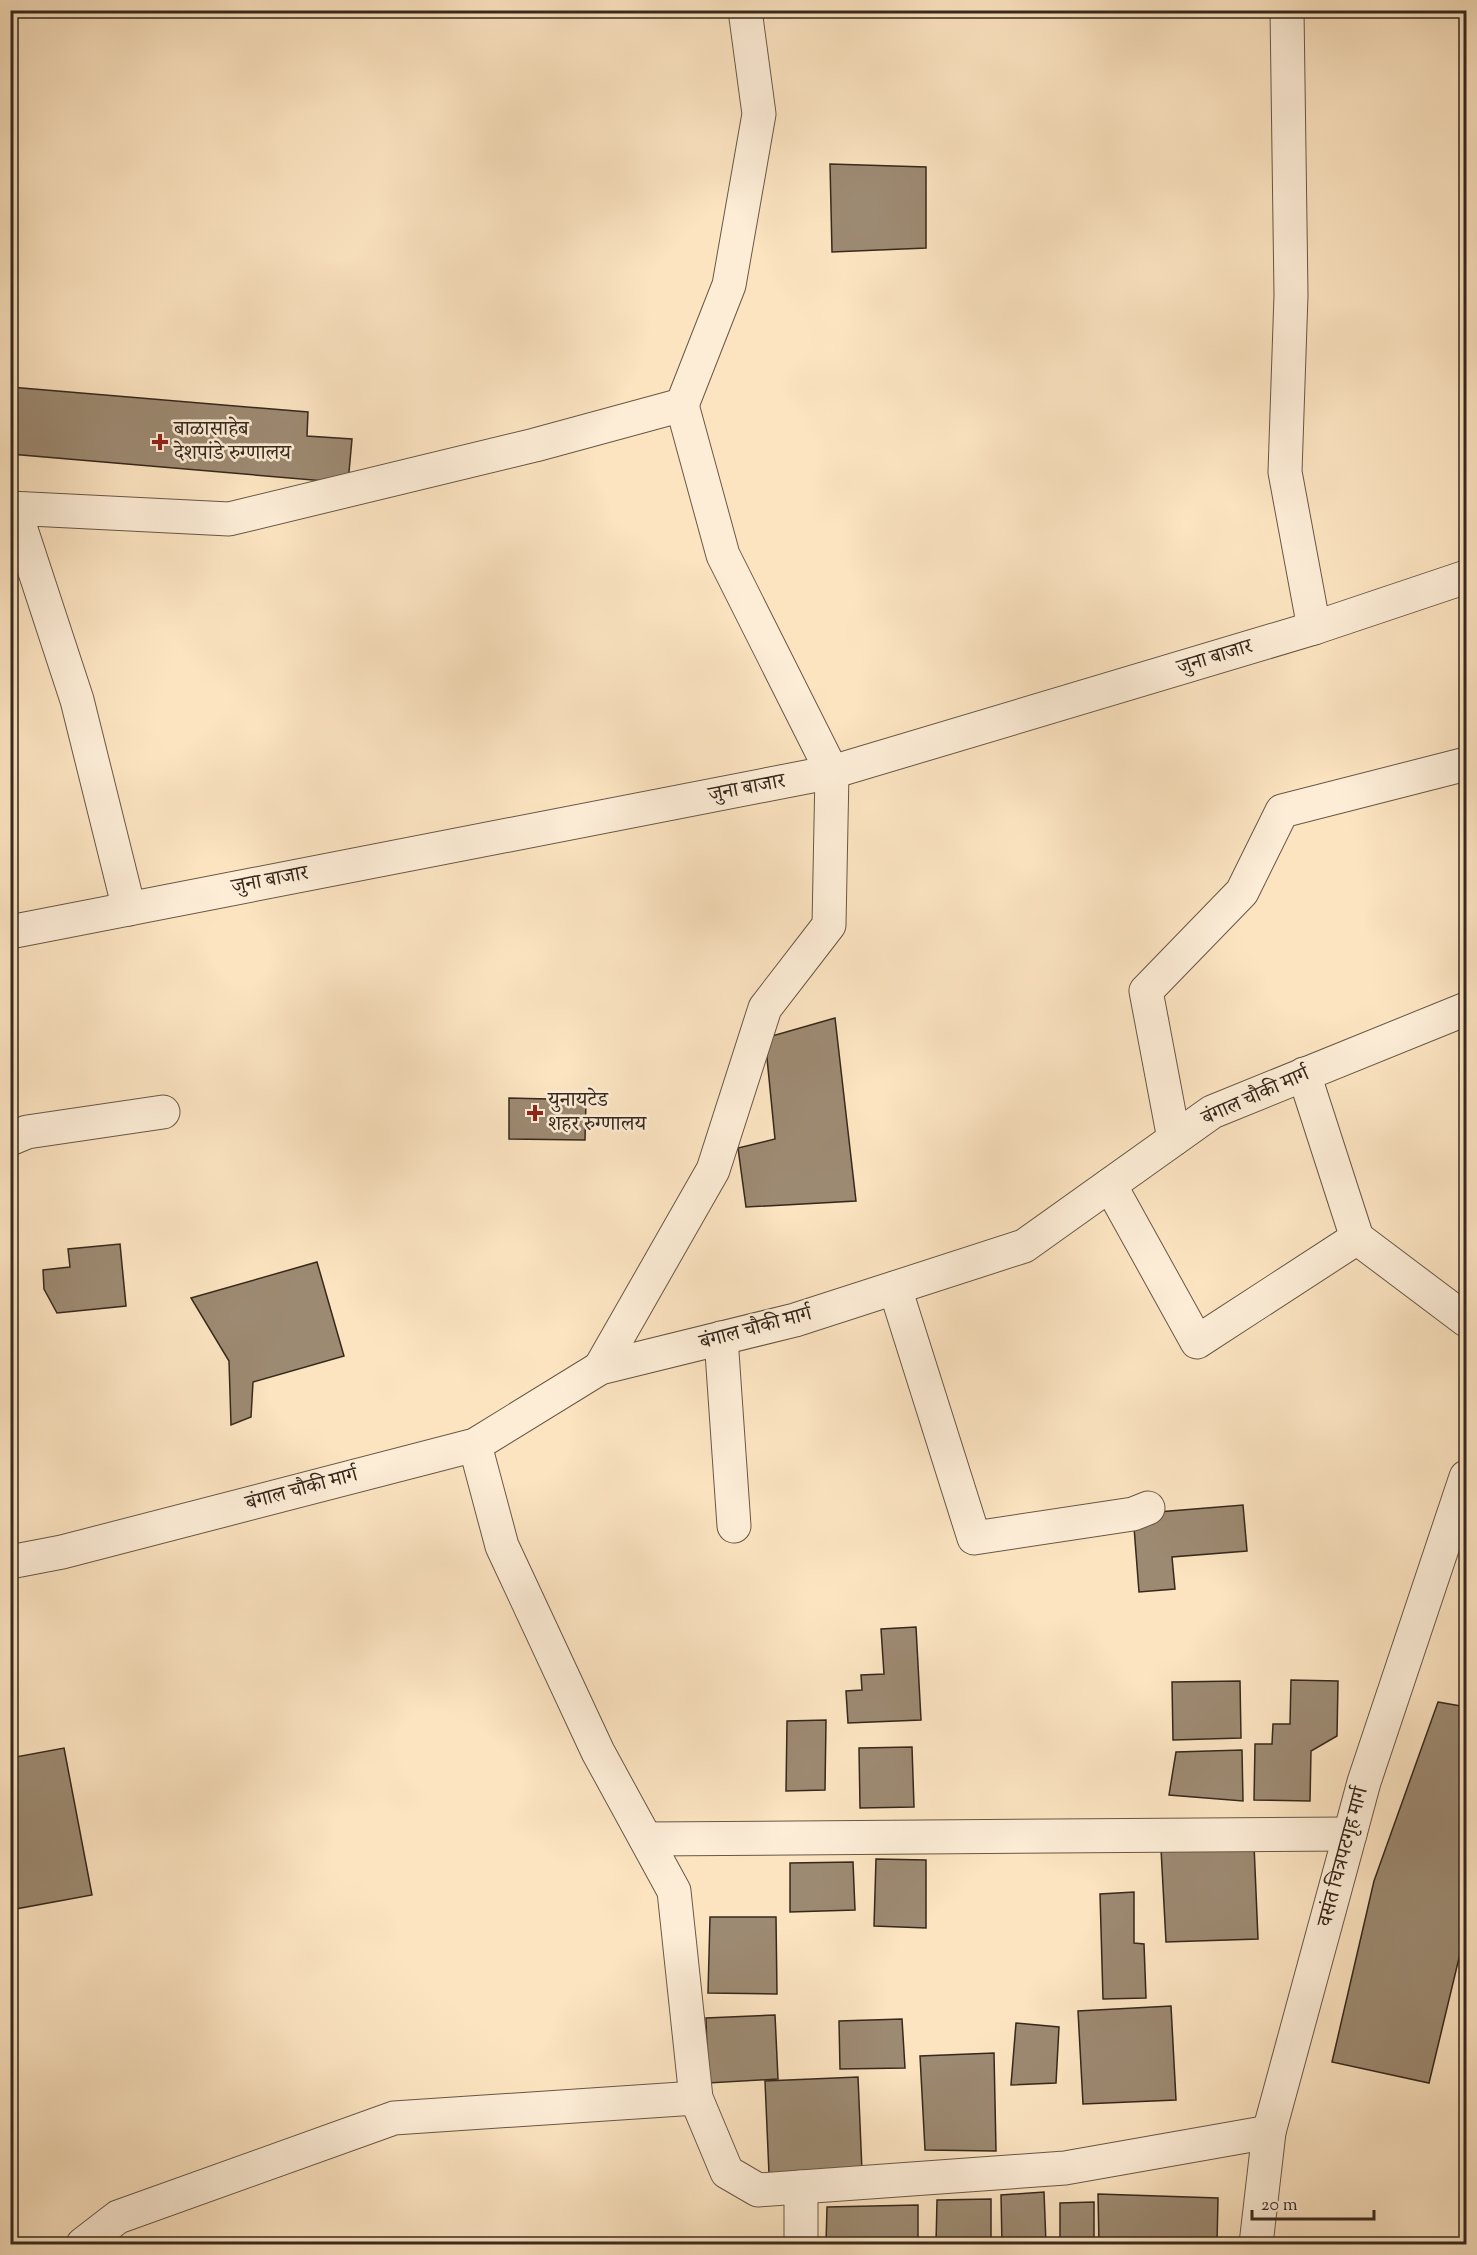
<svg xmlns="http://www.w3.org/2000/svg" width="1477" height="2255" font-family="'Sorts Mill Goudy','Noto Serif Devanagari',serif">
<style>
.building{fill:#9d8a72;stroke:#36281c;stroke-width:1.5}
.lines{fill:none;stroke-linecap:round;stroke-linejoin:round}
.minor-casing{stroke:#685745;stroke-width:35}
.minor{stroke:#fdedd7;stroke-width:33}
.poi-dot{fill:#8f2418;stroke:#fdedd7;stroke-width:2}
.labels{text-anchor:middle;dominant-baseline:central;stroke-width:5;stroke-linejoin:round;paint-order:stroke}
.poi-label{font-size:21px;fill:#36281c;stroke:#fdedd7;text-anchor:start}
.street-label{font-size:21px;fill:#36281c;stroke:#fdedd7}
</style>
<rect width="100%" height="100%" fill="#fce4c1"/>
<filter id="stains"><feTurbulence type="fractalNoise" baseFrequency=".00333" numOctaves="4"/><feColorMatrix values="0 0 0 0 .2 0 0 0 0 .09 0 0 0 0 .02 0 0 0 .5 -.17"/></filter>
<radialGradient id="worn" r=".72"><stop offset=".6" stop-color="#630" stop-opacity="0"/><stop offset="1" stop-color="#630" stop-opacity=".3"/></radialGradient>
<g class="building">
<path d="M830,164L926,167V248L832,252Z"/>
<path d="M10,387L308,412L307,436L352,439L348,483L10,454Z"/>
<path d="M835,1018L856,1201L746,1207L738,1148L775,1139L765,1038Z"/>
<path d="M509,1098L586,1100L585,1140L509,1139Z"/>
<path d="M120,1244L126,1306L57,1313L44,1289L43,1270L70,1267L68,1249Z"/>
<path d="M317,1262L344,1356L253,1382L251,1417L231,1425L229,1361L191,1298Z"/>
<path d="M1243,1505L1247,1551L1172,1557L1175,1589L1139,1592L1133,1514Z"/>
<path d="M916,1627L921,1720L848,1723L846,1691L862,1690L861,1675L884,1674L881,1629Z"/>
<path d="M1291,1680L1338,1681L1337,1736L1311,1751L1310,1801L1254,1800L1255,1744H1272L1273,1724H1290Z"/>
<path d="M1240,1681L1241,1738L1173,1740L1172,1682Z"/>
<path d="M1438,1702L1466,1707V1929L1429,2083L1332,2062L1374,1881Z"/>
<path d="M826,1720L825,1790L786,1791L787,1721Z"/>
<path d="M912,1747L914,1807L860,1808L859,1748Z"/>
<path d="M64,1748L92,1895L10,1910V1758Z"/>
<path d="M1242,1750L1243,1801L1169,1795L1176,1752Z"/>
<path d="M1254,1845L1258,1939L1166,1942L1161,1849Z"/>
<path d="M876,1859L926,1860V1928L874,1926Z"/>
<path d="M853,1862L855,1910L790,1912V1863Z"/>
<path d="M1134,1892V1943L1144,1944L1146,1998L1103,1999L1100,1894Z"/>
<path d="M710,1917H776L777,1994L708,1993Z"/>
<path d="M1171,2006L1176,2100L1083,2104L1078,2011Z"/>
<path d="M775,2015L778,2079L708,2083L706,2018Z"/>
<path d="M902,2019L905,2068L840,2069L839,2021Z"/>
<path d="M1016,2023L1059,2027L1056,2083L1011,2085Z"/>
<path d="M994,2053L996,2151L925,2150L920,2056Z"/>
<path d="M858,2077L862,2171L769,2174L765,2081Z"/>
<path d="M1044,2192L1046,2244H1002L1001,2195Z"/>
<path d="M1098,2194L1218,2198L1217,2244H1099Z"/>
<path d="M991,2199V2244H936L937,2200Z"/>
<path d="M1094,2202V2244H1060V2203Z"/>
<path d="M918,2205V2244H826L827,2207Z"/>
</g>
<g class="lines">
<defs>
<g id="minor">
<path d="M1287,10L1291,295L1285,472L1314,628"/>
<path d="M10,508L229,519L535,445L682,405L729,285L759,114L745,10"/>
<path d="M14,508L77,700L129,909"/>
<path d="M10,932L832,772L1314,628L1466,577"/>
<path d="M1304,1074L1357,1238L1466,1320"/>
<path d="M10,1139L27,1132L163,1112"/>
<path d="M1174,1139L1146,991L1242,892L1282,811L1466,764"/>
<path d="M1110,1185L1197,1342L1357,1238"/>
<path d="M895,1288L974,1538L1133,1514L1148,1508"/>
<path d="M721,1338L734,1526"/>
<path d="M600,1368L713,1170L765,1008L829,925L832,772L723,555L682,405"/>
<path d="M475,1445L502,1546L598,1752L674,1891L696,2098L727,2172L758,2190L1065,2168L1269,2132"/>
<path d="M10,1562L62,1552L475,1445L600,1368L795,1320L1024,1246L1212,1112L1466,1009"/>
<path d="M646,1839L1350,1834"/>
<path d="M801,2187V2244"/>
<path d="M83,2244L118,2217L394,2118L696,2098"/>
<path d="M1256,2244L1269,2132L1350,1834L1364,1782L1466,1477"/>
</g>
</defs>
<use href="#minor" class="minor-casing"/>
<use href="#minor" class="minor"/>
</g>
<g class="poi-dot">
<path d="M157 433h6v6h6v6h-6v6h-6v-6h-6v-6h6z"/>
<path d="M532 1104h6v6h6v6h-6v6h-6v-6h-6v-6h6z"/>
</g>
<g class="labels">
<g class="poi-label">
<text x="174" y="430">बाळासाहेब<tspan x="174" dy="24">देशपांडे रुग्णालय</tspan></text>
<text x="548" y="1101">युनायटेड<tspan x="548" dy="24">शहर रुग्णालय</tspan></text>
</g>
<g class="street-label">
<text transform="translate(1215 658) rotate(-17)">जुना बाजार</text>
<text transform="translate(747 789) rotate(-11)">जुना बाजार</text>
<text transform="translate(270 881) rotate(-11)">जुना बाजार</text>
<text transform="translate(1256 1097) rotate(-24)">बंगाल चौकी मार्ग</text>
<text transform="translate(756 1329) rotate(-15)">बंगाल चौकी मार्ग</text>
<text transform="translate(302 1490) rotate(-15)">बंगाल चौकी मार्ग</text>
<text transform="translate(1344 1857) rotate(-75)">वसंत चित्रपटगृह मार्ग</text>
</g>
</g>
<rect width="1477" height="2255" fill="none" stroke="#fce4c1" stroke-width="36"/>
<rect x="12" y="12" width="1453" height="2231" fill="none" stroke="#36281c" stroke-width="3"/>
<rect x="18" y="18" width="1441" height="2219" fill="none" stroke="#36281c" stroke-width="1.5"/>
<path d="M1252 2210v9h122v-9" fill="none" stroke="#36281c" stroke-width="3"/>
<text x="1261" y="2210" font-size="18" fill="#36281c" stroke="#fdedd7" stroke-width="4.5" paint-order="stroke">20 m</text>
<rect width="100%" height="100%" filter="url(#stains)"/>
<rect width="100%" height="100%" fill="url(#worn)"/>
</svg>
